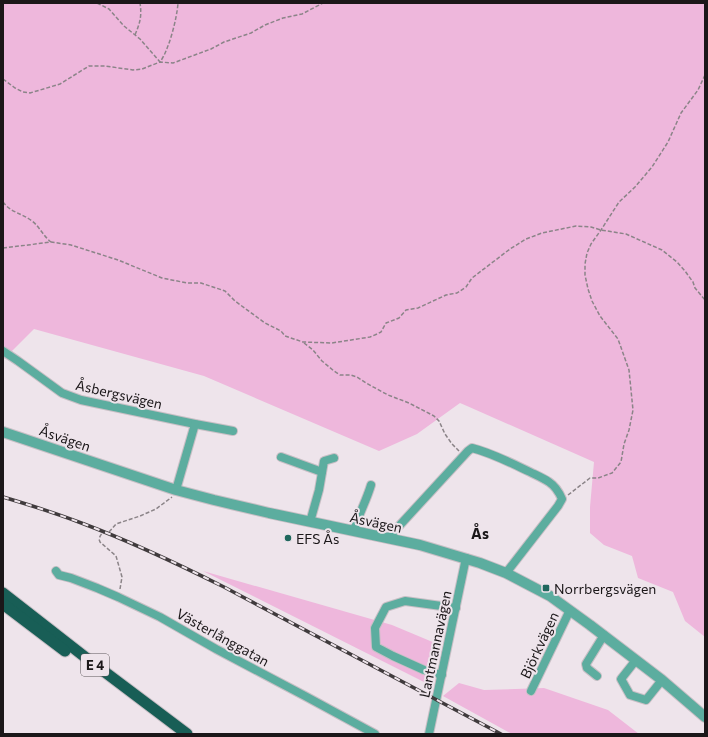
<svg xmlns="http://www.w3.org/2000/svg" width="708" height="737" font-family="Commissioner,sans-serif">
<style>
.green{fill:#eeb7dc}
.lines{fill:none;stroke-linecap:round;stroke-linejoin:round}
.minor-casing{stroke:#c8bfc5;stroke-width:10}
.tertiary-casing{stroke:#c8bfc5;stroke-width:12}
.trunk-casing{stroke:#c8bfc5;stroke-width:13}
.path{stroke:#8b8488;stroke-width:1.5;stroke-dasharray:4 2;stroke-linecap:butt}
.minor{stroke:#5cad9f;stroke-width:8}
.tertiary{stroke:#5cad9f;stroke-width:10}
.trunk{stroke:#185e56;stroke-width:11}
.rail-casing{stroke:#403b3d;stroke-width:3.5}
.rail{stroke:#eee4eb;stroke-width:2;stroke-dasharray:6;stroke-linecap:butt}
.poi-dot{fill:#1f675d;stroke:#eee4eb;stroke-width:1.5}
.labels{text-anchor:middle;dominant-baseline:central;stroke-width:4;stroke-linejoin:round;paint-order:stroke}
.shield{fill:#eee4eb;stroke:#5a5458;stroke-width:1}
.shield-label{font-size:13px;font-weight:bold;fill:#1b1719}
.street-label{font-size:14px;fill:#1b1719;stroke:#eee4eb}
.poi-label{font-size:14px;fill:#1b1719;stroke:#eee4eb;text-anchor:start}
.neighbourhood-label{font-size:15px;font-weight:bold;fill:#1b1719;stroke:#eee4eb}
</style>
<rect width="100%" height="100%" fill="#eee4eb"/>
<g class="green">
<path d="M3,3H705V637L685,621L673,592L638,578L632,556L604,545L590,533V507L594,462L467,406L460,403L417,434L379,451L204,376L34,329L3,360Z"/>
<path d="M203,571L392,625L435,643L424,682Z"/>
<path d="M459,683L484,690L544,688L608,710L639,734H512L443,696Z"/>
</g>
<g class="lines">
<defs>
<g id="minor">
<path d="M3,351L18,361L62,393L81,400L195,424L233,431"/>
<path d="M281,457L322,472"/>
<path d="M176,490L195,424"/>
<path d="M310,522L319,490L324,461L334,458"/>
<path d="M354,531C358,515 366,502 371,485"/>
<path d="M388,538L468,451L472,448C492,453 511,463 530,472C536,475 543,478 549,482C555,486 559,492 562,499L558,506L506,573"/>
<path d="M56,571L59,575L71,578L97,588L118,597L160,617L216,649L305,696L375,734"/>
<path d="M636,660L621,679L630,695L646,700L662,680"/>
<path d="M442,675L424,670L393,656L376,647L375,628L386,607L405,601L456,608"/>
<path d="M597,676L587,668L586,664L604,635"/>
<path d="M531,691L570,610"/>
<path d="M429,734L466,558"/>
</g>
<path id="tertiary" d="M3,432L176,490L214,500L269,513L420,545L480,563L506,573L550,596L590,625L662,680L705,717"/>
<g id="trunk">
<path d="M3,593L85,657L187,734"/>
<path d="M3,604L65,651"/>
</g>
</defs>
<use href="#minor" class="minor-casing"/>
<use href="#tertiary" class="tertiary-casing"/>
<use href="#trunk" class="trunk-casing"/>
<g class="path">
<path d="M97,3L109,9L124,26L140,39L160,62C169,50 177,18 178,3"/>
<path d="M135,35C140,23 142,16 140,3"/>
<path d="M3,79L15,88L23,92L30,93L60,84L89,66H105L133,70L142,69L160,62L173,63L211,49L224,42L251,33L265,25L283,18L302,14L323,3"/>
<path d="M3,202C11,213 22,213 32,221C40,227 43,236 51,242"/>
<path d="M3,248L28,245L51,242L71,245L118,260L162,278L187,283H201L225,291L235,301L265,323L281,331L285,336L303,342L332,343L370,337L377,334L381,332L386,323L399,318L406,310L418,308L446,295L457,293L466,287L472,278L510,249L526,239L542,233L576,226L591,227L601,230L626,234L662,250L677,262L685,271L693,282L695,288L705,300"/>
<path d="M304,343L313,350L322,361L334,371L340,375H351L357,377L366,383L388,395L409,403L434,416L439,421L445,434L452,444L459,451"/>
<path d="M568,495L590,478H598L612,473L621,462L624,444L629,430L633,410L629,370L618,339L600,316L592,301L588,289L585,275V264L587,253L591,244L601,230L619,202L635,187L652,167L668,142L681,113L698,90L705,75"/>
<path d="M120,589L122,577L116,556L100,542L99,539C101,533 103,532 109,532L116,524L140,516L156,509L172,497"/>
</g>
<use href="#minor" class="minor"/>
<use href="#tertiary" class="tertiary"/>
<use href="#trunk" class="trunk"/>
<defs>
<path id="rail" d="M3,497C30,505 58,514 84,524C132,542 178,564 224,587L501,734"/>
</defs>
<use href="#rail" class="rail-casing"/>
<use href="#rail" class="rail"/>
</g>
<g class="poi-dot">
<circle cx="288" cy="538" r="4"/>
<rect x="542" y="584" width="8" height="8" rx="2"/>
</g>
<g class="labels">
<rect class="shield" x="81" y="654" width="28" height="22" rx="3"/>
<g class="shield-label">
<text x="95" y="665">E 4</text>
</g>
<g class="street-label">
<text transform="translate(119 394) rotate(13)">Åsbergsvägen</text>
<text transform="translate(65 438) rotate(19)">Åsvägen</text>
<text transform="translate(376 522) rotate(12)">Åsvägen</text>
<text transform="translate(223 637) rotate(29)">Västerlånggatan</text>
<text transform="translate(435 644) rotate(-78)">Lantmannavägen</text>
<text transform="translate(539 645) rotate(-65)">Björkvägen</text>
</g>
<g class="poi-label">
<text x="296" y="538">EFS Ås</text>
<text x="554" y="588">Norrbergsvägen</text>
</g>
<g class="neighbourhood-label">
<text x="480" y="533">Ås</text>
</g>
</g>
<rect width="708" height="737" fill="none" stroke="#1b1719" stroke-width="8"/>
</svg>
